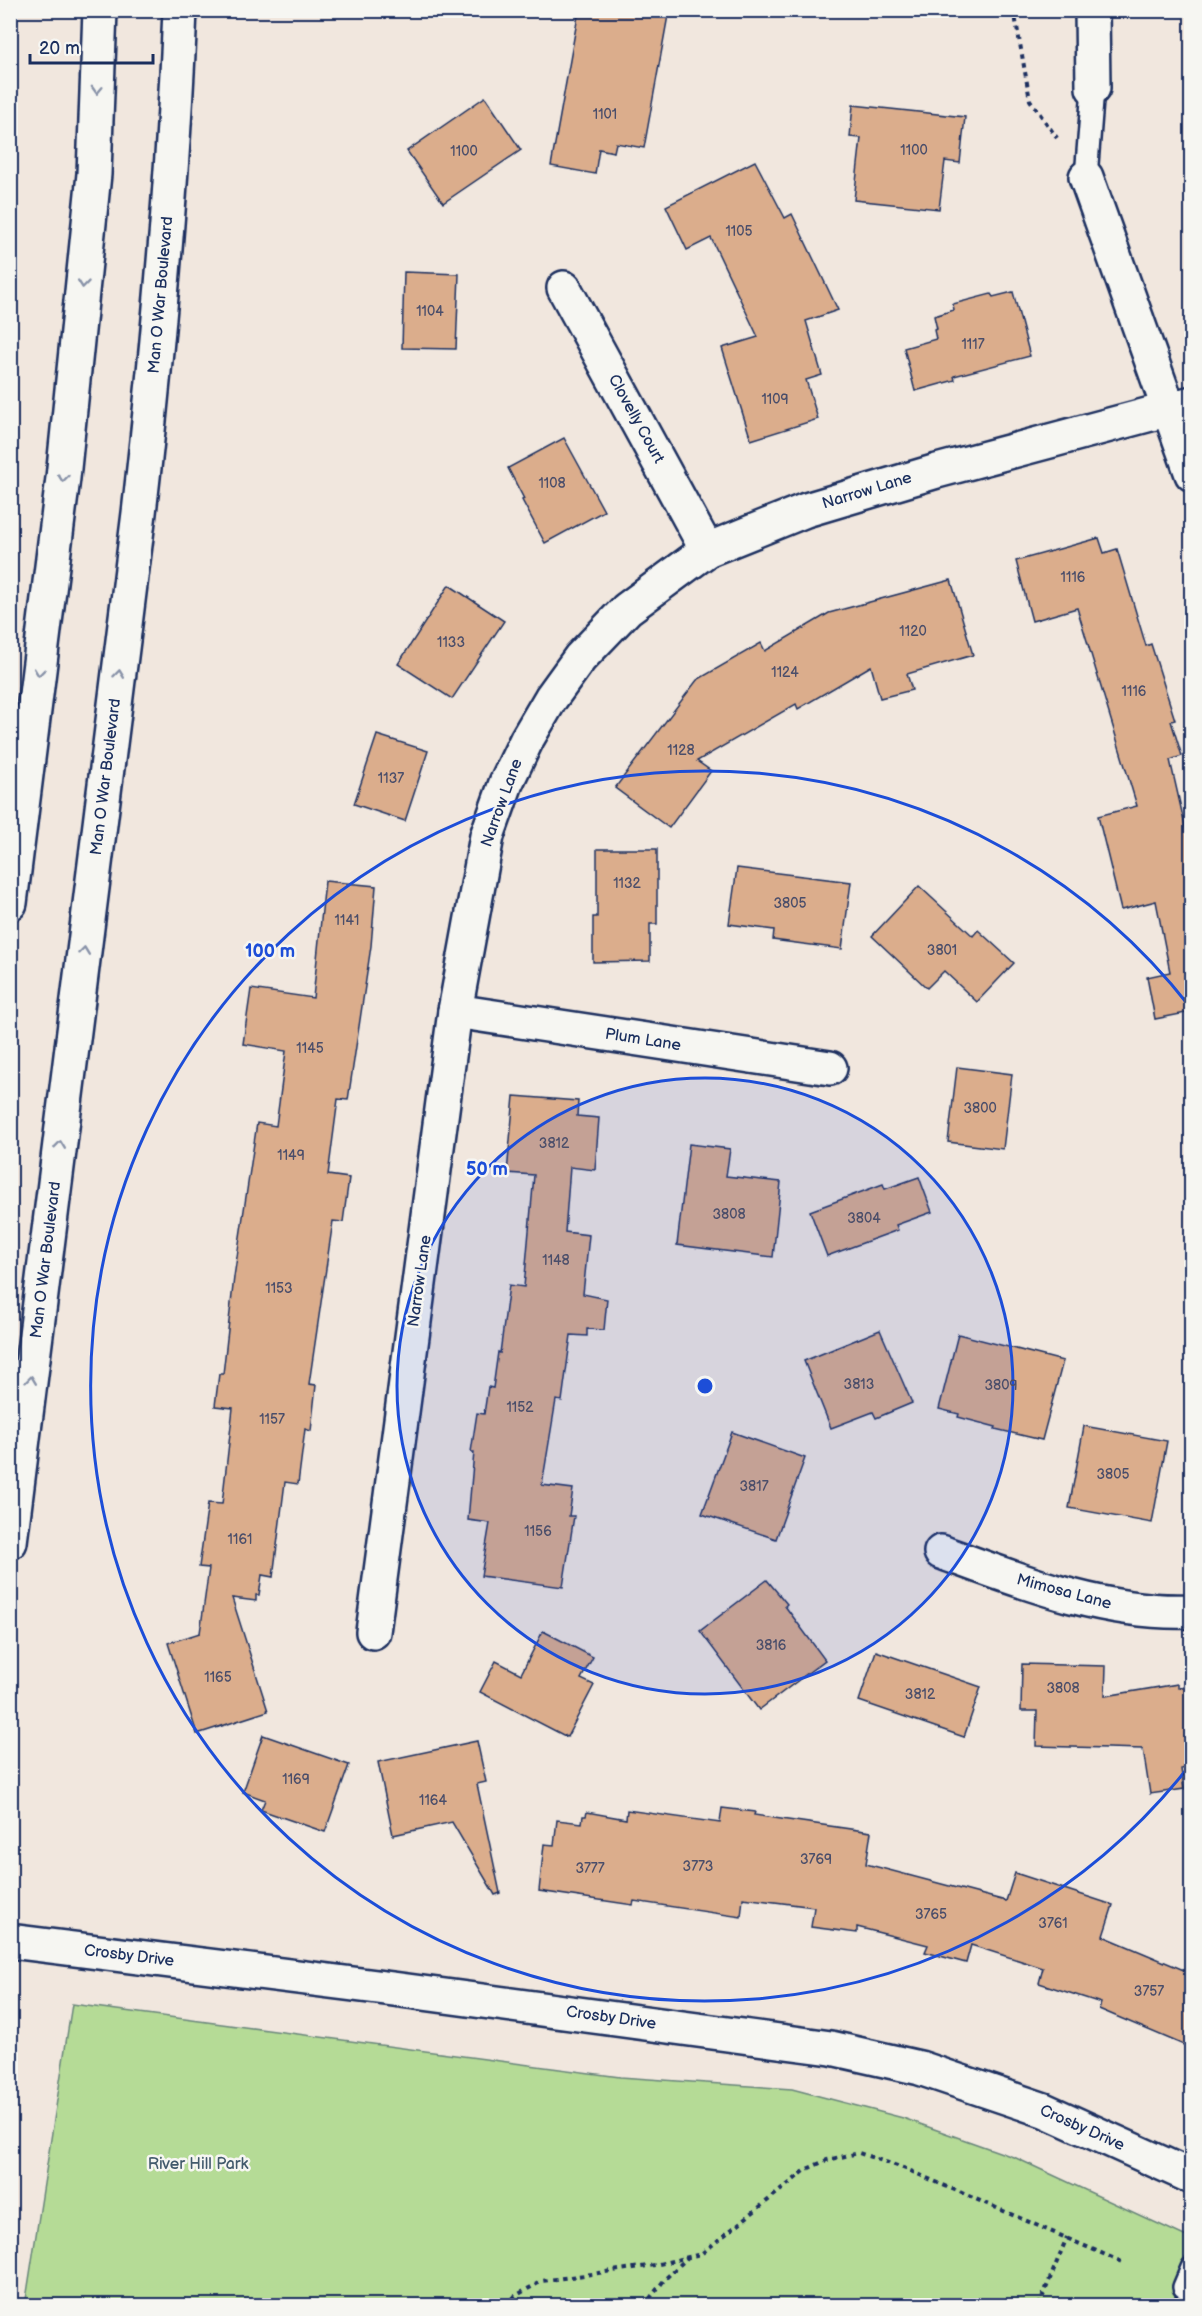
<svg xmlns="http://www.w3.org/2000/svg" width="1202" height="2316" font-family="'Balsamiq Sans',sans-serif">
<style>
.green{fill:#b5db96;stroke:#68857a;stroke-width:1.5}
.building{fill:#dbad8c;stroke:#1b2f5e;stroke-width:1.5}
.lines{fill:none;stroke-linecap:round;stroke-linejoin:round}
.service-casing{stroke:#1b2f5e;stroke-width:26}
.minor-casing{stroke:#1b2f5e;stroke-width:38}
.primary-casing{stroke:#1b2f5e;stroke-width:38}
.path{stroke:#1b2f5e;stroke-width:4;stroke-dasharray:4.5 4.5;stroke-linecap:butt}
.service{stroke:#f6f6f2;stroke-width:21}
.minor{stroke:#f6f6f2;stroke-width:33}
.primary{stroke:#f6f6f2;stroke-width:33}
.oneway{stroke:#8892a8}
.ring{fill:none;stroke:#1d4ed8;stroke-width:3}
.labels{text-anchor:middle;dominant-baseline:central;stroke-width:5;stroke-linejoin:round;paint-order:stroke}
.number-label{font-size:14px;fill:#4b4e6a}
.street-label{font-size:16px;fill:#1b2f5e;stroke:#f6f6f2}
.park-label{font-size:16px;fill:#425a6c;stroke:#f6f6f2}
.centre{fill:#1d4ed8;stroke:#f6f6f2;stroke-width:3}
.ring-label{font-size:18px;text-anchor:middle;font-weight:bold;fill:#1d4ed8;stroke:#f6f6f2;stroke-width:5;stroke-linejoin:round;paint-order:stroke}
</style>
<rect width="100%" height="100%" fill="#f1e7de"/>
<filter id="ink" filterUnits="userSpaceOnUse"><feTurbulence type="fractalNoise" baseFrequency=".0167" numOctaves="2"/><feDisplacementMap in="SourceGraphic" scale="12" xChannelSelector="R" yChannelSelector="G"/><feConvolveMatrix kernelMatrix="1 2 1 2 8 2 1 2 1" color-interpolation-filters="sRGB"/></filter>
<g filter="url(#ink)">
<path class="green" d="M72,2004L620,2077L792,2089L903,2118L1016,2158L1191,2239V2305L25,2306Z"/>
<g class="building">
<path d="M579,10H669L644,148L616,143L614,152L599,149L595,174L551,166Z"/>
<path d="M485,97L521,150L443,203L407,151Z"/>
<path d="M853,105L965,117L960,163L945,161L939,209L854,200L861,138L850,137Z"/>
<path d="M755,161L785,218L792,214L838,310L806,321L822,375L806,380L818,419L751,440L722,348L758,337L711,238L687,250L666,206Z"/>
<path d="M404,272L459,274L456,349L402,348Z"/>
<path d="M1013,292L1030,356L954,376L955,380L915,391L904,348L936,339L934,330L937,329L934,316L954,310L953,304L991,294L993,297Z"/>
<path d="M564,438L604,511L545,543L522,500L524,499L508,468Z"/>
<path d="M1099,538L1104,553L1117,549L1146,646L1151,644L1175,720L1171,721L1182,756L1170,760L1191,852V1012L1155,1019L1147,977L1170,972L1156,901L1121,910L1098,816L1137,806L1077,608L1032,621L1016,561Z"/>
<path d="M951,580L973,655L907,674L912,690L880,698L871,666L798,709L796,704L697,761L711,771L669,828L615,788L697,680L761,643L765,651L829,613Z"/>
<path d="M449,585L504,621L452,699L398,664Z"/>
<path d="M377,735L428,751L405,821L354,804Z"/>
<path d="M597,849H657V924H650V961L593,962V917H597Z"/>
<path d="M737,868L851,882L842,949L773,940L774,930L729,924Z"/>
<path d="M325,881L376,886L371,946L348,1100L338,1099L328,1175L349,1178L343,1222L333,1221L309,1384L316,1385L311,1431L305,1429L298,1484L285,1482L273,1577L262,1575L259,1595H256V1601L232,1598L268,1711L197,1734L168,1643L200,1633L209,1568L199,1567L208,1503L222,1504L233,1408L215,1406L219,1374H223L234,1277L257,1123L276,1126L286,1051L243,1044L251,989L313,998Z"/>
<path d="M919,886L973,936L978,930L1014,963L977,1002L944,971L927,988L872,936Z"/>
<path d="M957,1067L1012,1074L1003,1149L948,1142Z"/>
<path d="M514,1096L578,1101L577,1116L599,1118L595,1170L570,1167L565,1232L589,1235L583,1294L607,1299L604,1330L587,1329V1336L571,1335L562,1401L556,1400L542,1485L573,1489L569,1516H574L563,1587L481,1576L490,1523L468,1520L474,1452H471L477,1413L484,1414L488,1387L493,1388L498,1352L500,1353L509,1285L524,1287L534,1175L507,1173Z"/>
<path d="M689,1144L730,1149L726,1176L781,1182L773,1257L677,1245Z"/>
<path d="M919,1177L932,1212L896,1225L898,1230L827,1256L810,1211L883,1184L885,1189Z"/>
<path d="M880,1330L912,1403L876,1418L873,1412L831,1428L804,1361Z"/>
<path d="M958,1334L1063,1361L1042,1440L995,1429L996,1427L958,1417L959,1414L939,1409Z"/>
<path d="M1084,1426L1167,1441L1152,1523L1069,1508Z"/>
<path d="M732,1432L805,1458L776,1539L702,1514Z"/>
<path d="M767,1580L787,1604L785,1606L825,1660L759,1710L700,1631Z"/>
<path d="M543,1631L593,1657L581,1679L594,1685L567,1737L480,1692L496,1661L521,1674Z"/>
<path d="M876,1651L981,1687L964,1737L859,1701Z"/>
<path d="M1022,1664L1106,1666L1105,1696L1178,1684V1688L1191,1686V1767L1181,1769L1184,1789L1150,1794L1143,1749L1036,1746L1037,1711H1021Z"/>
<path d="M263,1735L349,1765L325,1832L261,1810L265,1800L243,1792Z"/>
<path d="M477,1741L486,1782L477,1784L500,1893L495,1895L452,1822L393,1835L378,1762Z"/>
<path d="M722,1808L755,1812L754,1815L871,1832L866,1864L1006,1901L1015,1873L1113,1905L1103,1936L1191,1973V2048L1099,2009L1101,2003L1039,1983L1043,1968L971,1945L966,1963L925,1952L928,1945L857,1927V1933L811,1927L814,1907L743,1898L741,1917L634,1901L633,1905L539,1891L544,1844L554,1845L557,1820L582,1823L583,1816H586L587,1812L626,1819L627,1810L720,1823Z"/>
</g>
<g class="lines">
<defs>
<g id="service">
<path d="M1086,177L1093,88"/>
<path d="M1184,2287L1192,2268"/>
</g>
<g id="minor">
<path d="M1092,10L1093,88"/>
<path d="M1086,177L1192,474"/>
<path d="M564,288L707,550"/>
<path d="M455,1011L830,1068"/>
<path d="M941,1552C1020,1581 1105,1615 1192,1611"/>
<path d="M373,1632L455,1011L487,836L506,783L527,739L551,698L580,658L627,609L707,550L806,510L937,471L1192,403"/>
<path d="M10,1941L393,1989L831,2048L920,2068L1044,2110L1192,2177"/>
</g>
<g id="primary">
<path d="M10,903L63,478L94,174L100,10"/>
<path d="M10,1542L139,513C158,346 173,179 180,10"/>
</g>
</defs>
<use href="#service" class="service-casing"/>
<use href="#minor" class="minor-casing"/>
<use href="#primary" class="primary-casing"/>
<g class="path">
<path d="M1014,10L1030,100L1057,138"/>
<path d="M507,2306L515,2296L542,2281L655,2265L701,2254L807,2169L827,2160L859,2153L906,2169L1122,2262"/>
<path d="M644,2306L665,2279L687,2258"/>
<path d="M1039,2306L1067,2237"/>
</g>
<use href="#service" class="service"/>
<use href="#minor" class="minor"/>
<use href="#primary" class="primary"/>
</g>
<defs><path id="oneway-chevron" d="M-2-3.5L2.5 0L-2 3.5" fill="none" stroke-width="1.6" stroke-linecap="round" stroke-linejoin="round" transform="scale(1.5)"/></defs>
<g class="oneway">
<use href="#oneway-chevron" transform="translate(97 90) rotate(92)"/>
<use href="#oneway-chevron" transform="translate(83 284) rotate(96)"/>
<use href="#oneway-chevron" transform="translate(63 478) rotate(96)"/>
<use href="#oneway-chevron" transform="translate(39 672) rotate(97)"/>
<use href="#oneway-chevron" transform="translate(119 674) rotate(-83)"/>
<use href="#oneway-chevron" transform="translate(84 951) rotate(-83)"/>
<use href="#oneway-chevron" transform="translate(60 1145) rotate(-83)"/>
<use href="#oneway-chevron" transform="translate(31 1380) rotate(-83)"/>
</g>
</g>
<circle cx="705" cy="1386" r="308" fill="#1d4ed8" fill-opacity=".12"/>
<g class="ring">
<circle cx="705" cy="1386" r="308"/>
<path d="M1190 1765A615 615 0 1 1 1190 1007"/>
</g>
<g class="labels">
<g class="number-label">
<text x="605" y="114">1101</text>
<text x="914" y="150">1100</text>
<text x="464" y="151">1100</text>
<text x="739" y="231">1105</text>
<text x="430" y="311">1104</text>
<text x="973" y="344">1117</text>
<text x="775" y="399">1109</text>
<text x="552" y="483">1108</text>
<text x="1073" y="577">1116</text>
<text x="913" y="631">1120</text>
<text x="451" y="642">1133</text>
<text x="785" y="672">1124</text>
<text x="1134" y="691">1116</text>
<text x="681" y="750">1128</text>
<text x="391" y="778">1137</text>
<text x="627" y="883">1132</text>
<text x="790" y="903">3805</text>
<text x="347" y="920">1141</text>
<text x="942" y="950">3801</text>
<text x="310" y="1048">1145</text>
<text x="980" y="1108">3800</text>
<text x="554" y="1143">3812</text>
<text x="291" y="1155">1149</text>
<text x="729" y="1214">3808</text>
<text x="864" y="1218">3804</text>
<text x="556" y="1260">1148</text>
<text x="279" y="1288">1153</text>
<text x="859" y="1384">3813</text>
<text x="1001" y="1385">3809</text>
<text x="520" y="1407">1152</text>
<text x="272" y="1419">1157</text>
<text x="1113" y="1474">3805</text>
<text x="754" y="1486">3817</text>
<text x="538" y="1531">1156</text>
<text x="240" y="1539">1161</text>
<text x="771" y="1645">3816</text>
<text x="218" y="1677">1165</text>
<text x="1063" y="1688">3808</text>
<text x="920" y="1694">3812</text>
<text x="296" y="1779">1169</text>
<text x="433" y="1800">1164</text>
<text x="816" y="1859">3769</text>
<text x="698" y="1866">3773</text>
<text x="590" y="1868">3777</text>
<text x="931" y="1914">3765</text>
<text x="1053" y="1923">3761</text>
<text x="1149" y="1991">3757</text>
</g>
<g class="street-label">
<text transform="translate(161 295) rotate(-85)">Man O War Boulevard</text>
<text transform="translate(636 419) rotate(61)">Clovelly Court</text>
<text transform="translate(867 491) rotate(-17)">Narrow Lane</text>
<text transform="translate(106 777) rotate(-83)">Man O War Boulevard</text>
<text transform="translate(502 803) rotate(-70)">Narrow Lane</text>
<text transform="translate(643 1040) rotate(9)">Plum Lane</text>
<text transform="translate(46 1260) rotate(-83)">Man O War Boulevard</text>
<text transform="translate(420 1281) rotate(-82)">Narrow Lane</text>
<text transform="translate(1064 1592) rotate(15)">Mimosa Lane</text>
<text transform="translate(129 1956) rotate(7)">Crosby Drive</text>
<text transform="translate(611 2018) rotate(8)">Crosby Drive</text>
<text transform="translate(1082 2128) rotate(24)">Crosby Drive</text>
</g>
<g class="park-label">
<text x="198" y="2164">River Hill Park</text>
</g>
</g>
<circle cx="705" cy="1386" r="9" class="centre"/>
<g class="ring-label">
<text x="270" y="957">100 m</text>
<text x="487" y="1175">50 m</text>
</g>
<rect width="1202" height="2316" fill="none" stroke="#f6f6f2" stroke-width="36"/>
<rect x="18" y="18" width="1166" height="2280" fill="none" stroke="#1b2f5e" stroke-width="2" filter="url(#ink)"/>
<path d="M30 54v9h123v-9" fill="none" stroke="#1b2f5e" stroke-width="3"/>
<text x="39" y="54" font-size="18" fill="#1b2f5e" stroke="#f6f6f2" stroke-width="4.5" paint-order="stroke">20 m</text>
</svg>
